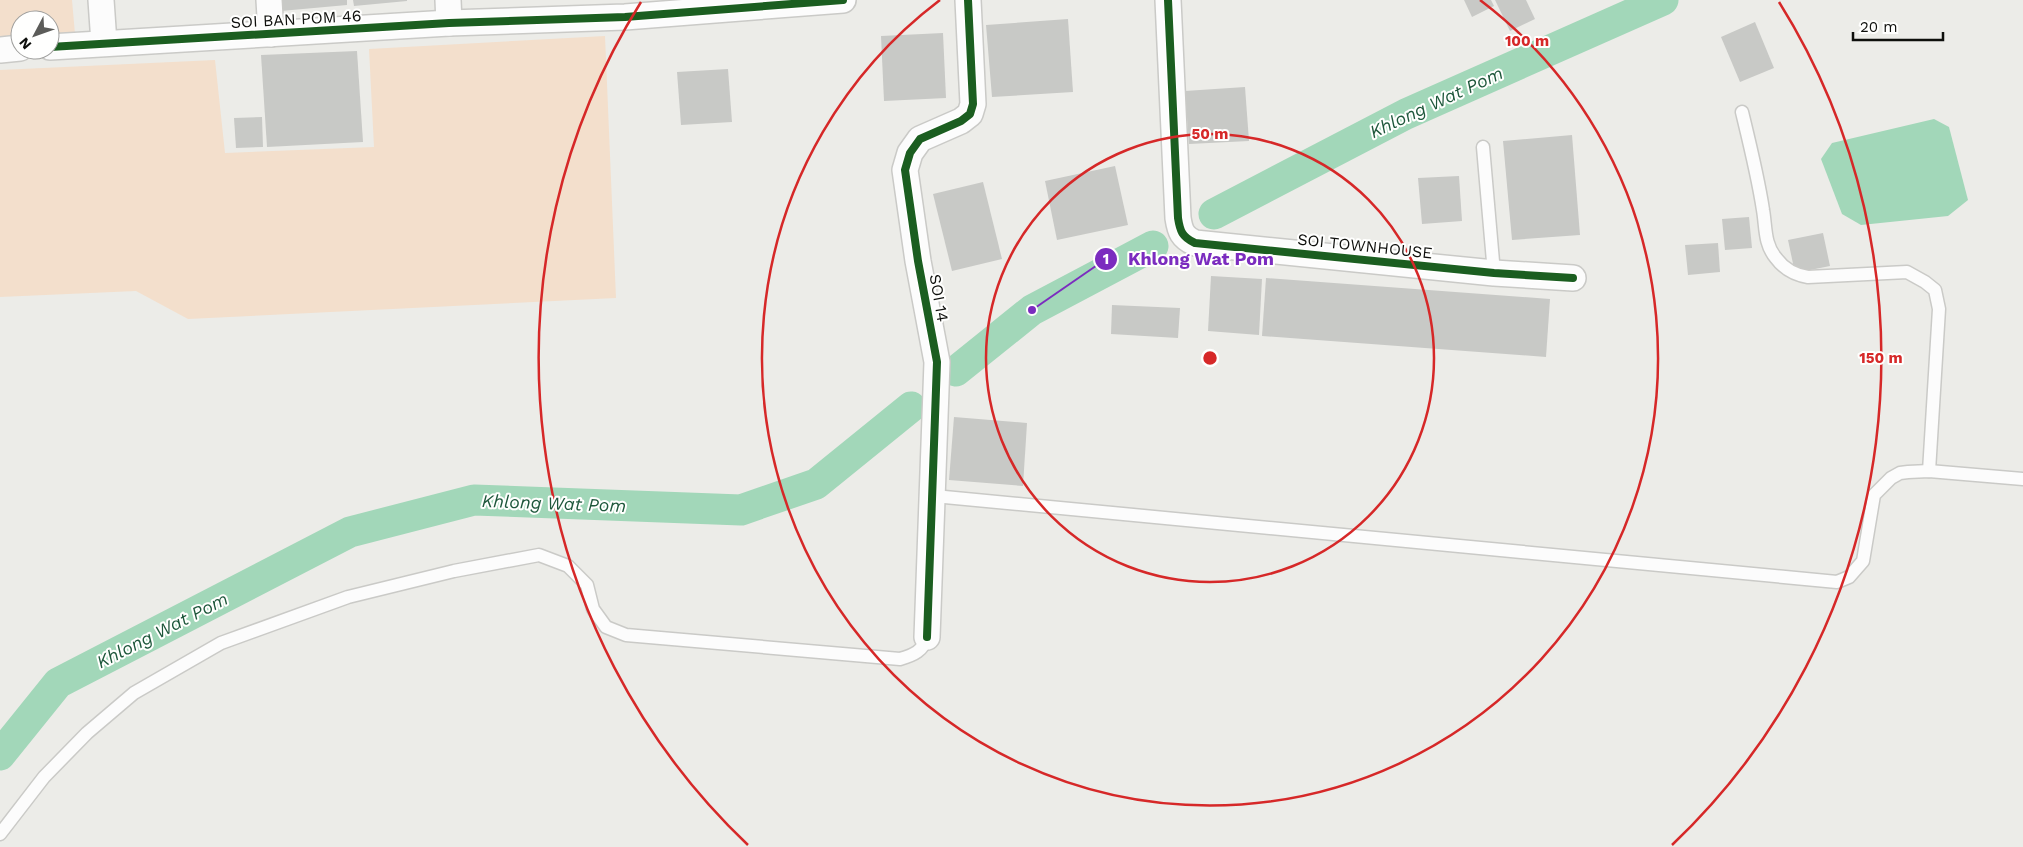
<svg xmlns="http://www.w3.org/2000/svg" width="2023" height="847" font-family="'Work Sans',sans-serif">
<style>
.green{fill:#f3dfcc}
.water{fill:#a2d7b9}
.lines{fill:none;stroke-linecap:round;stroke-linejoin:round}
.canal{stroke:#a2d7b9;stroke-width:31}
.building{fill:#c8c9c6}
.lane-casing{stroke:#cacac7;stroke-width:15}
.street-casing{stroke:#cacac7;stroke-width:28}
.lane{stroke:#fcfcfc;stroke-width:12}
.street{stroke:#fcfcfc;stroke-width:25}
.cycleway-casing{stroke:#fffffe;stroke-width:11}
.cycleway{stroke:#1b5e20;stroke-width:8}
.ring{fill:none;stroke:#d62828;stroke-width:2.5}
.labels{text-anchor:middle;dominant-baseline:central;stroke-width:4;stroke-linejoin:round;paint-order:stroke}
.street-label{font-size:16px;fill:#0e0f0c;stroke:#fffffe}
.water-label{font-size:18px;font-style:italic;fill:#1e573b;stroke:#fffffe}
.centre{fill:#d62828;stroke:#fffffe;stroke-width:2.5}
.ring-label{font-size:15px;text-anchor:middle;font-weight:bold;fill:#d62828;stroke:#fffffe;stroke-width:4;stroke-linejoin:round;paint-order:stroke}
.leader{fill:none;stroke:#7b2cbf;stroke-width:2}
.callout-dot{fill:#7b2cbf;stroke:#fffffe;stroke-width:2}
.mark-label{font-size:15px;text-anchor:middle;font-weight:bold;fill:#fff}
.callout-label{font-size:18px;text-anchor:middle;font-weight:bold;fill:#7b2cbf;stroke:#fffffe;stroke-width:4;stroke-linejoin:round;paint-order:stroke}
</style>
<rect width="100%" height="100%" fill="#ecece8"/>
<g class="green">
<path d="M0,0H72L75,34L50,36V20H20V38L0,39Z"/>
<path d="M605,36L616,298L188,319L136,291L0,297V70L215,60L225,153L374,147L369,49Z"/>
</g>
<path class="water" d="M1934,119L1949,127L1968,200L1948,216L1861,225L1842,214L1821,159L1832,143Z"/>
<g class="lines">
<g class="canal">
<path d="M1214,214L1406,114L1663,0"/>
<path d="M956,371L1032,310L1153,246"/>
<path d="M0,755L58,683L350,532L474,500L741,510L816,484L911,407"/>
</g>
</g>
<g class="building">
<path d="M280,0H347V5L281,11Z"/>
<path d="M353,0H407V1L354,6Z"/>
<path d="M1464,0H1491L1494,6L1472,17Z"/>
<path d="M1495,0H1526L1535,19L1510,31Z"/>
<path d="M1068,19L1073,92L992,97L986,25Z"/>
<path d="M1755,22L1774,68L1740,82L1721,37Z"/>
<path d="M943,33L946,98L884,101L881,36Z"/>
<path d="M357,51L363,142L267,147L261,55Z"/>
<path d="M728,69L732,122L681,125L677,72Z"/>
<path d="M1245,87L1249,141L1189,144L1185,91Z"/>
<path d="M262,117L263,147L236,148L234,118Z"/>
<path d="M1572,135L1580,235L1512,240L1503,141Z"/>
<path d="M1115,166L1128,225L1057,240L1045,181Z"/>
<path d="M1459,176L1462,221L1422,224L1418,178Z"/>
<path d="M983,182L1002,259L952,271L933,194Z"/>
<path d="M1749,217L1752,248L1725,250L1722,219Z"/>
<path d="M1823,233L1830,266L1795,273L1788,240Z"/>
<path d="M1718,243L1720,272L1688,275L1685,245Z"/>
<path d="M1211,276L1262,279L1259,335L1208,331Z"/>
<path d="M1266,278L1550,299L1546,357L1262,336Z"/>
<path d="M1112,305L1180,308L1178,338L1111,334Z"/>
<path d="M954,417L1027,423L1023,486L949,480Z"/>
</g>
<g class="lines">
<defs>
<g id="lane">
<path d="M1742,112C1750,145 1758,177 1763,210C1766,227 1764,244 1776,258C1784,269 1795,275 1808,277L1907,272L1925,282L1935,290L1939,309L1929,471"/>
<path d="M1483,147L1494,273"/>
<path d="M934,496L1837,582L1849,577L1863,561L1874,495L1891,478L1900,473L1908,472L1929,471L2023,479"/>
<path d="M0,834L44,777L87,733L134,693L221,643L348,597L454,571L539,555L568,566L587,585L593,609L606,627L626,635L900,659C914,655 923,651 927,637"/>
</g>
<g id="street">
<path d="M101,0L104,43"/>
<path d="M269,0L271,34"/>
<path d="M448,0L449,23"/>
<path d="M1168,0L1178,218C1180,231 1182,237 1195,243L1494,273L1573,278"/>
<path d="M50,47L449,23L625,17L843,0"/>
<path d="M0,50L20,48"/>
<path d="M927,637L937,362L918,261L905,170L910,153L920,139L961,121L970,114L973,104L968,0"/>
</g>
</defs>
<use href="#lane" class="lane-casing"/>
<use href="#street" class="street-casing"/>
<use href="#lane" class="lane"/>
<use href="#street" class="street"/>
<defs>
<g id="cycleway">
<path d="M1168,0L1178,218C1180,231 1182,237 1195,243L1494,273L1573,278"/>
<path d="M50,47L449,23L625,17L843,0"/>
<path d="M927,637L937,362L918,261L905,170L910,153L920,139L961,121L970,114L973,104L968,0"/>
</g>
</defs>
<use href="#cycleway" class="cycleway-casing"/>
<use href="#cycleway" class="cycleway"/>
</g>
<g class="ring">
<circle cx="1210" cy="358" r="224"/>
<path d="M1480 0A448 448 0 1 1 940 0"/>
<path d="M748 845A671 671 0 0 1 641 2M1779 2A671 671 0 0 1 1672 845"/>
</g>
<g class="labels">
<g class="street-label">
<text transform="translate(296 19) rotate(-3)">SOI BAN POM 46</text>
<text transform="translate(1365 246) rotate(6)">SOI TOWNHOUSE</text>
<text transform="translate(939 298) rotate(80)">SOI 14</text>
</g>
<g class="water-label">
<text transform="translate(1436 102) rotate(-25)">Khlong Wat Pom</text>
<text transform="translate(554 503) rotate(2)">Khlong Wat Pom</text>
<text transform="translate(162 630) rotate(-27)">Khlong Wat Pom</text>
</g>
</g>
<circle cx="1210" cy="358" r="8" class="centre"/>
<g class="ring-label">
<text x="1527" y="46">100 m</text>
<text x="1210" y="139">50 m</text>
<text x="1881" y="363">150 m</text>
</g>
<path class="leader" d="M1032 310L1106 259"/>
<g class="callout-dot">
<circle cx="1032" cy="310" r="5"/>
<circle cx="1106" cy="259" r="12"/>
</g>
<g class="mark-label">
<text x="1106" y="264">1</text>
</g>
<g class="callout-label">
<text x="1201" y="265">Khlong Wat Pom</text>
</g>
<g transform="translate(35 35) rotate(229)"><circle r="24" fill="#fffffe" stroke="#9f9f9d"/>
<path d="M0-4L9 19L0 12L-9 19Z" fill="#5c5c59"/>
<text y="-8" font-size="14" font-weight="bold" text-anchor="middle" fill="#0e0f0c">N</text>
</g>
<path d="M1853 32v8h90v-8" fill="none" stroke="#0e0f0c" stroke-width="2.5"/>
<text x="1860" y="32" font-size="15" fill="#0e0f0c" stroke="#fffffe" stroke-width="4" paint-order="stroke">20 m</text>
</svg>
